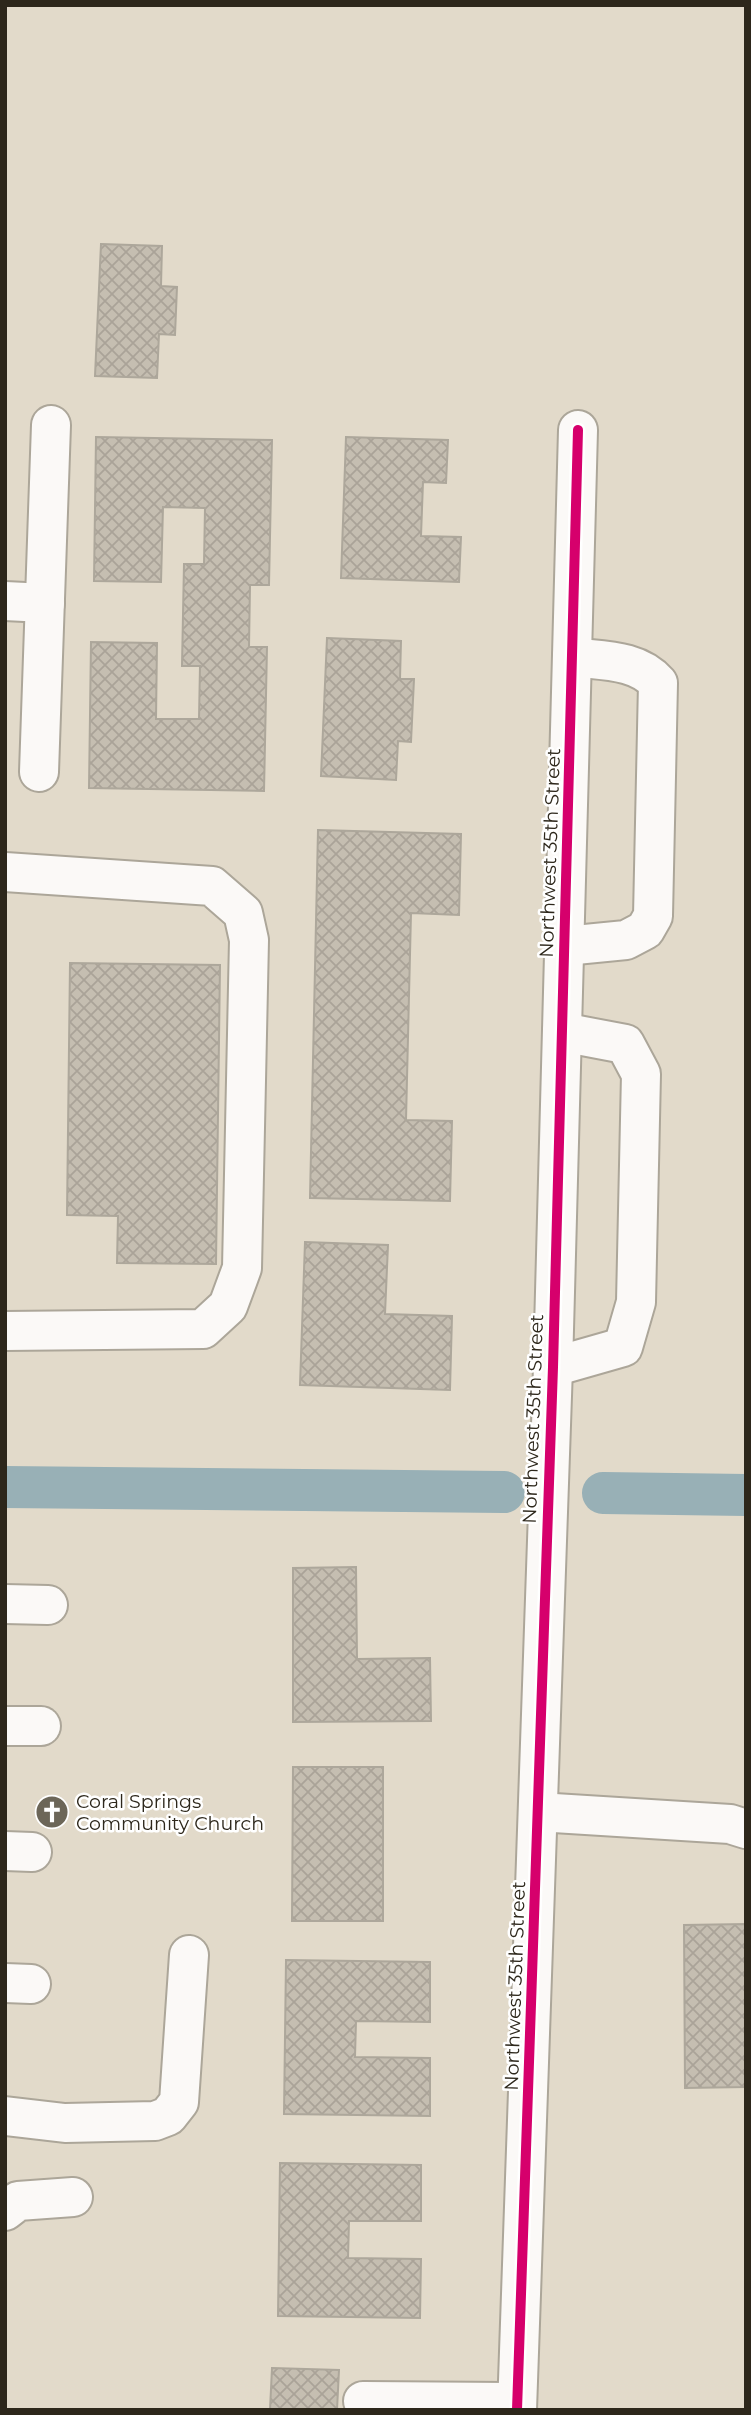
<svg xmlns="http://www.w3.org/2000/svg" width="751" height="2415" font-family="Montserrat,sans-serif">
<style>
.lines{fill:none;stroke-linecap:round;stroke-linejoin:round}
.canal{stroke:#98b0b6;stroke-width:42}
.building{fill:url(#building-cross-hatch);stroke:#ada79b;stroke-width:2}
.minor-casing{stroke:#aca699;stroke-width:42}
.minor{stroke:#fbf9f7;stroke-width:38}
.cycleway-casing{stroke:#fff;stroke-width:15}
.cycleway{stroke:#d6006c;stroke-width:10}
.labels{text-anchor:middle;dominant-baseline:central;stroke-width:5;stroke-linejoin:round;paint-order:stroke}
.street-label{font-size:19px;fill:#2d271b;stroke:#fff}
.poi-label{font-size:19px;fill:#2d271b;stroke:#fff;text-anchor:start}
</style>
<defs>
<pattern id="building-cross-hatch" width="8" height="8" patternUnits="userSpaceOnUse" patternTransform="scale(1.75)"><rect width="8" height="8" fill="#c5beb1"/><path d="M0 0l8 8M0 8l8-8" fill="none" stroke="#aaa398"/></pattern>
</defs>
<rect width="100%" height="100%" fill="#e2daca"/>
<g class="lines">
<g class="canal">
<path d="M5,1487L504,1492"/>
<path d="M603,1493L746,1495"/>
</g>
</g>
<g class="building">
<path d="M101,244L162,246L161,286L177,287L175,335L159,334L157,378L95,376Z"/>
<path d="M96,437L272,440L269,585H250L249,647H267L264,791L89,788L91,642L157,643L156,719H199L200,666H182L184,564H204L205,508L163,507L161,582L94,581Z"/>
<path d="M346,437L448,440L446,483L423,482L421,536L461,537L459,582L341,578Z"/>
<path d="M327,638L401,641L400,679H414L411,742L398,741L396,780L321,776Z"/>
<path d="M318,830L461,834L459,915L411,913L406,1120L452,1121L450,1201L310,1198Z"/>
<path d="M70,963L220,965L216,1264L117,1263L118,1216L67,1215Z"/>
<path d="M305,1242L388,1245L385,1314L452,1316L450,1390L300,1385Z"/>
<path d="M356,1567L357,1659L430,1658L431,1721L293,1722V1568Z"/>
<path d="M293,1767H383V1921H292Z"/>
<path d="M746,1924V2087L685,2088L684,1925Z"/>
<path d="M286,1960L430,1962V2022L356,2021L355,2057L430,2058V2116L284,2114Z"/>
<path d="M280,2163L421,2165V2221H349L348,2258L421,2259L420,2318L278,2316Z"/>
<path d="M272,2368L339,2370L337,2410H270Z"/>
</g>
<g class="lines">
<defs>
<g id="minor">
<path d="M5,601L45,603"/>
<path d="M39,772L51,425"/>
<path d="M5,872L212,886L243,913L249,940L242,1268L228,1306L203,1329L5,1331"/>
<path d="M565,946L626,940L645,930L653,916L658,683C637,659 603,661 572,657"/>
<path d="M553,1367L623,1347L636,1302L641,1074L625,1044L562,1032"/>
<path d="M5,1604L48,1605"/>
<path d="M5,1726H41"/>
<path d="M538,1812L730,1824L746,1829"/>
<path d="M5,1851L32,1852"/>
<path d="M5,1983L31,1984"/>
<path d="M5,2116L65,2123L155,2121L168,2116L179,2102L189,1955"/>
<path d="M5,2211L18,2201L73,2197"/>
<path d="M363,2401L517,2402"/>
<path d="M517,2410L553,1367L578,430"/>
</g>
</defs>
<use href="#minor" class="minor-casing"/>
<use href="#minor" class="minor"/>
<defs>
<path id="cycleway" d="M517,2410L553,1367L578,430"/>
</defs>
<use href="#cycleway" class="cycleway-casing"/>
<use href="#cycleway" class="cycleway"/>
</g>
<defs>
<symbol id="church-disc" viewBox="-11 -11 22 22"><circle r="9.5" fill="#6c6658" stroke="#fff"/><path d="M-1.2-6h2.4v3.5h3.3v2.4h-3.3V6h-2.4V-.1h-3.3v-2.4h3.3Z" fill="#fff"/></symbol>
</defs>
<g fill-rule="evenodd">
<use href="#church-disc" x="33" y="1793" width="38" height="38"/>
</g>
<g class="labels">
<g class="street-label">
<text transform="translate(550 853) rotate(-88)">Northwest 35th Street</text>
<text transform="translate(533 1419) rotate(-88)">Northwest 35th Street</text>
<text transform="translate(515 1986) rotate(-88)">Northwest 35th Street</text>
</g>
<g class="poi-label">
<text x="76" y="1801">Coral Springs<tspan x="76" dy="22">Community Church</tspan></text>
</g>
</g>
<rect width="751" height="2415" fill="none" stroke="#2d271b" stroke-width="14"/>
</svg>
